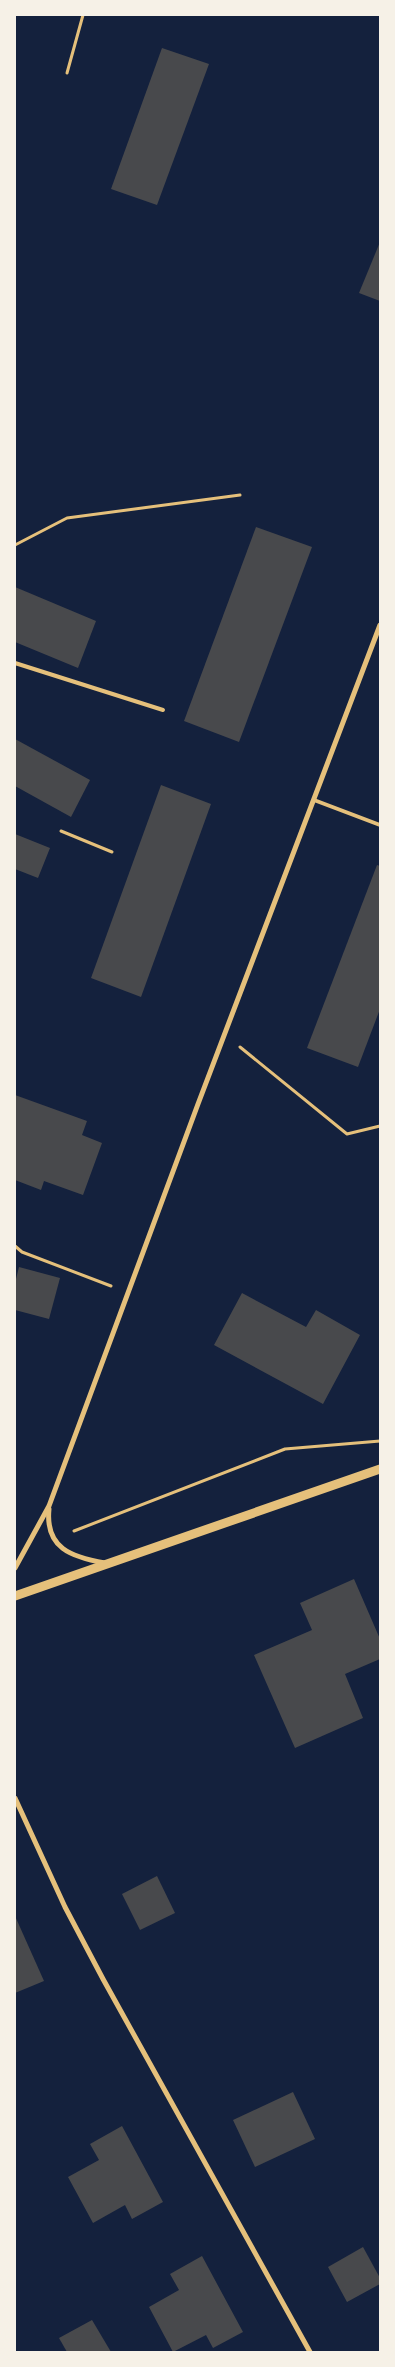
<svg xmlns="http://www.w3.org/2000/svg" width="395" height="2367" font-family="Ubuntu,sans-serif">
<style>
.building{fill:#48494c}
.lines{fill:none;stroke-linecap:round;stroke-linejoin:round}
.path{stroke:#e5c07b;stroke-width:3}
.service{stroke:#e5c07b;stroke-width:4}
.minor{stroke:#e5c07b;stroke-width:5}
.tertiary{stroke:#e5c07b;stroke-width:9}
</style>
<rect width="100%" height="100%" fill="#14213d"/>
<g class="building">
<path d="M162,48L209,64L157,205L111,189Z"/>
<path d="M380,242V301L359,293Z"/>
<path d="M256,527L312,547L239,742L184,721Z"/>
<path d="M15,587L96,621L78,668L15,642Z"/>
<path d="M15,739L90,780L71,817L15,786Z"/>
<path d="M161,785L211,804L141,997L91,978Z"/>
<path d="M15,834L50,848L38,878L15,869Z"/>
<path d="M377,865L380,866V1009L358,1067L307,1048Z"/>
<path d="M15,1095L87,1121L82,1135L102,1143L83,1195L44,1181L41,1190L15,1180Z"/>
<path d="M19,1267L60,1278L49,1319L15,1310V1283Z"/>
<path d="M242,1293L306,1327L316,1310L360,1335L323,1404L214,1345Z"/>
<path d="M354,1579L380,1639V1659L345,1674L363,1718L295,1748L254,1655L312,1630L300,1603Z"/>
<path d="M157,1876L175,1913L140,1930L122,1894Z"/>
<path d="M15,1916L44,1981L15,1993Z"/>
<path d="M293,2092L315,2139L255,2167L233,2120Z"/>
<path d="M122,2126L163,2202L132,2219L125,2205L93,2223L68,2177L99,2160L90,2144Z"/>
<path d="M363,2247L380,2278V2284L347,2302L328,2267Z"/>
<path d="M202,2256L243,2332L213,2348L206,2335L173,2352L149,2307L179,2290L170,2274Z"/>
<path d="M92,2320L111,2352H67L59,2338Z"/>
</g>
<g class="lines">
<g class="path">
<path d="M67,73L83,15"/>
<path d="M15,545L67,518L240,495"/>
<path d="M61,831L112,852"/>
<path d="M240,1047L347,1134L380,1126"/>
<path d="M15,1246L22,1252L111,1286"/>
<path d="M74,1531L285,1449L380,1441"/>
</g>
<g class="service">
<path d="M15,663L163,710"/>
<path d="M314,800L380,825"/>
</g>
<g class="minor">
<path d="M49,1509C45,1548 71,1557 105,1563"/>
<path d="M15,1568L49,1506L198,1104L380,625"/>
<path d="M15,1798L65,1907L103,1979L310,2352"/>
</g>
<path class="tertiary" d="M15,1596L380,1469"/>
</g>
<rect width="395" height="2367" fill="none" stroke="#f6f1e7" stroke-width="32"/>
</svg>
